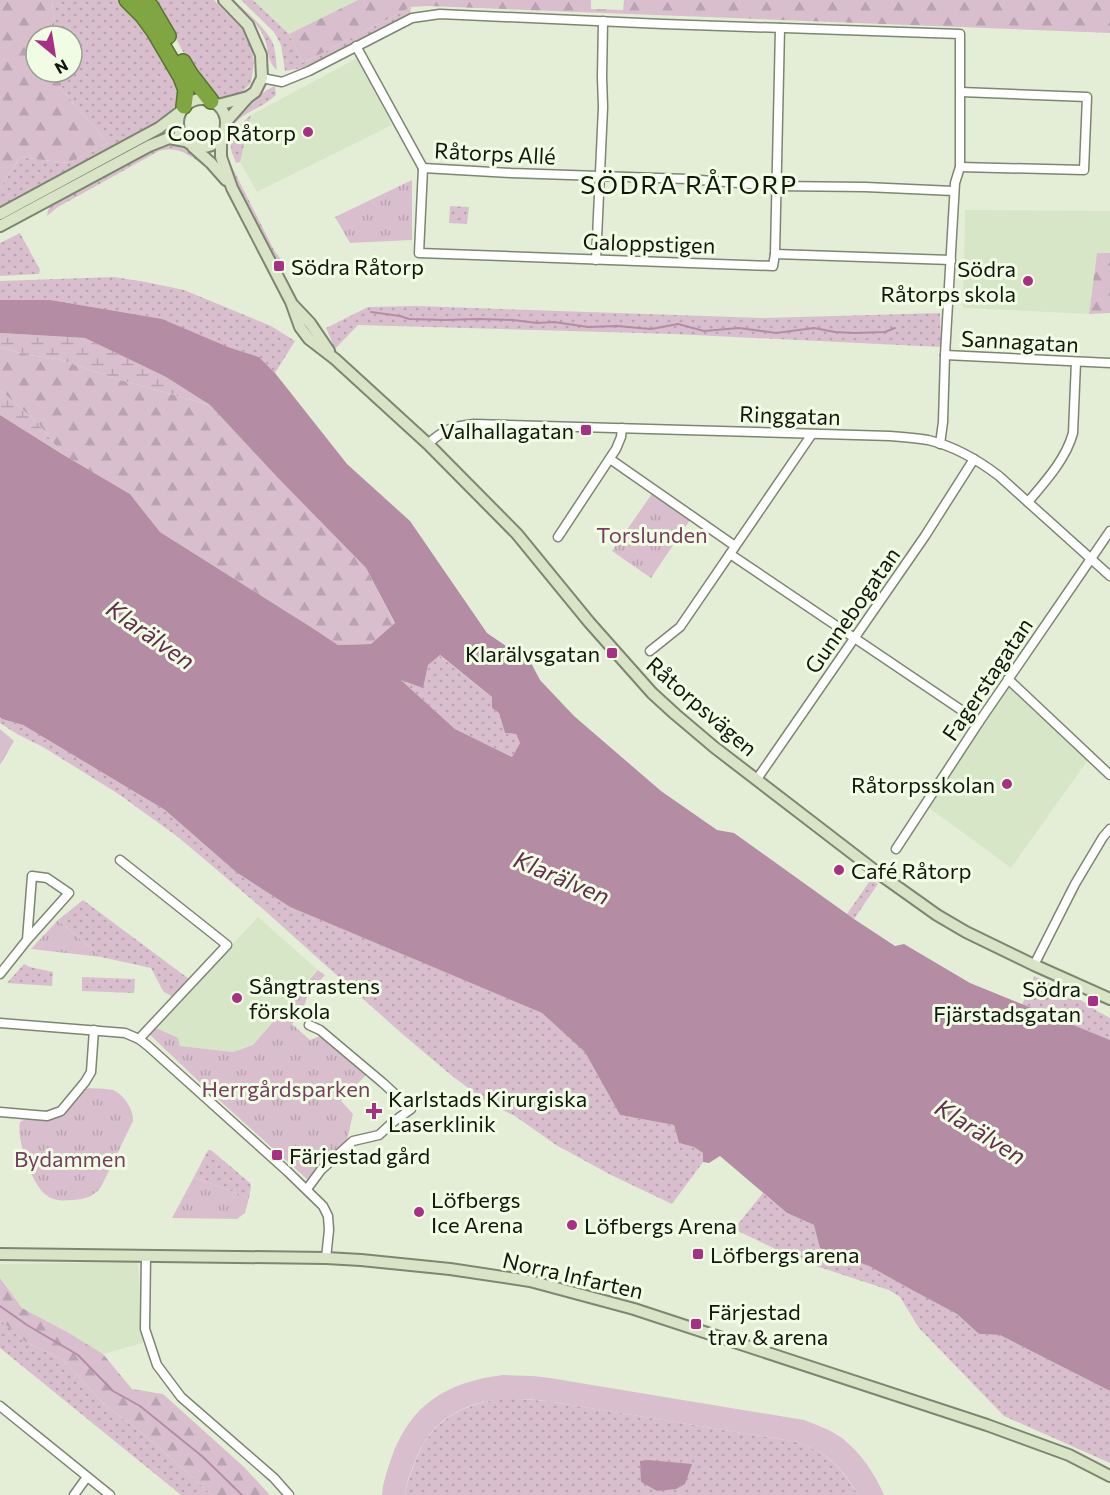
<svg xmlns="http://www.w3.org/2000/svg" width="1110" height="1495" font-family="Commissioner,sans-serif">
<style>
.built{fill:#d8e6c8}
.grass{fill:url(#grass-dots)}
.forest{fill:url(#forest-firs)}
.wetland{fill:url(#wetland-marsh)}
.park{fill:url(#park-tufts)}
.garden{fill:#d9bfce}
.water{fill:#b48da4;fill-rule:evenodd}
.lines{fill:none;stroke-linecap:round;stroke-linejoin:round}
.stream{stroke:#b48da4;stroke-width:2}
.street-casing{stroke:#7c8671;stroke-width:11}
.secondary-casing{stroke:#7c8671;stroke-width:14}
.highway-casing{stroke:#59742f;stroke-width:18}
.street{stroke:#fff;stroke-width:8}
.secondary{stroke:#d9e4c6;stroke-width:10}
.highway{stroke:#7fa641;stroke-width:15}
.poi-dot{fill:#a82f83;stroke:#f1fce4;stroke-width:2}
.labels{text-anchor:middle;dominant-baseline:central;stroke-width:6;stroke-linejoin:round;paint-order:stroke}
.poi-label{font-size:22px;fill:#12160e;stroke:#f1fce4;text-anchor:start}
.street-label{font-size:22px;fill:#12160e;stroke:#f1fce4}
.park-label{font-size:22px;fill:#743f60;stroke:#f1fce4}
.water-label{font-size:24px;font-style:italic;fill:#612e4f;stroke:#f1fce4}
.quarter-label{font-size:26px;letter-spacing:1.5px;fill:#12160e;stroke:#f1fce4}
</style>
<defs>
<pattern id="grass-dots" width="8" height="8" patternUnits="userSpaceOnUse" patternTransform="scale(1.5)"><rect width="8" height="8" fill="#d9bfce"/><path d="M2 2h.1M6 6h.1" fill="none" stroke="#b9a3b0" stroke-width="1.8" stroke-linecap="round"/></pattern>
<pattern id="forest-firs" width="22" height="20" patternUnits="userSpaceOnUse" patternTransform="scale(1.5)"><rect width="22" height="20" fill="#d9bfce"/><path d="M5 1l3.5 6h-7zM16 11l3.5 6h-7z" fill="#b9a3b0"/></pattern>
<pattern id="wetland-marsh" width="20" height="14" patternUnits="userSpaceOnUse" patternTransform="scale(1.5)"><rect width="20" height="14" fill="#d9bfce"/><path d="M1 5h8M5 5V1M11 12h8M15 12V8" fill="none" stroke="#b9a3b0"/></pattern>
<pattern id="park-tufts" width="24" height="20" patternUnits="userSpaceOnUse" patternTransform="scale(1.5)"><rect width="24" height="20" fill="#d9bfce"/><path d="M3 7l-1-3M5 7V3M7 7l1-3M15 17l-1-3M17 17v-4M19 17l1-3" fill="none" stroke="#b9a3b0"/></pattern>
</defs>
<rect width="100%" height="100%" fill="#e4eed7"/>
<g class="built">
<path d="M253,0H358L289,34Z"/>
<path d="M357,58L392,125L257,192L240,162L251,115Z"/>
<path d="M965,210L1110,211V253L1097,254L1089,314L963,308Z"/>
<path d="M1009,685L1088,760L1011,868L928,807Z"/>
<path d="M258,917L318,970L253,1045L233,1052L180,1046L154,1027Z"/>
<path d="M138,1262L143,1343L103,1354L69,1333L22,1308L0,1278V1264Z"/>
</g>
<g class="grass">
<path d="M52,0H118L134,15L151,36L180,85L178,103L168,114L149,129L0,209V188L20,157L68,163L108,143L62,90L59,72H72V36H55Z"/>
<path d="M152,0H214L245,32L252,49L254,63L251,83L242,92L233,96L221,98L210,91L194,72L161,11Z"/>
<path d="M231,0H234C246,12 264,26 272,41C276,50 276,61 277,70C267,62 269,51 265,40C259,23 244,12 231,0Z"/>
<path d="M241,0H253L289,34L303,63L411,7L410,14L309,67L285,71L281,45L274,32Z"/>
<path d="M275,86L276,95C253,116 229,111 227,150L223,152C225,125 235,117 255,100C263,93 265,90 275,86Z"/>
<path d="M251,115L240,162L236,163C235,159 231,152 231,148C230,136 242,122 251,115Z"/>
<path d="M167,145C183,145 194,154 207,163L204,166C189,155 179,146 159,151L58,207L47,216L48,210L52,205L156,148Z"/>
<path d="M228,159L274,250L282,261L280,262L270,252L225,161Z"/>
<path d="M450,206L469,207L467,224L449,223Z"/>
<path d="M20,233L40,270L39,274L0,276V243Z"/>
<path d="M114,277L146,282L184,290L271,326L295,341L275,373L259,357L228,347L50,300H0V281Z"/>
<path d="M417,306L764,318L940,313L941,347L674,334L358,325L335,349L326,328L368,307Z"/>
<path d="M439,655L492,697V708L499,713L505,733L516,734L520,743L512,757L455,729L399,678L428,665Z"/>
<path d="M0,717L2,719L23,725L165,810L236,872L290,907L542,1013L585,1051L620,1115L674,1125L679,1143L694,1147L703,1153V1162L672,1204L611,1175L556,1145L515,1116L488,1103L451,1075L400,1032L263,909L178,837L117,793L43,747L17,734L0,723Z"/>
<path d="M871,879L878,884L854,919L847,914Z"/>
<path d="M83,900L189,979L173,997L163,991L151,968L101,957L58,920Z"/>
<path d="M24,964L30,967L53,972L52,986L7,983Z"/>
<path d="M1034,976L1072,994L1097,1011L1110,1018V1040L1022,1005Z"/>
<path d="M82,977L135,979L134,993L82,991Z"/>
<path d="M208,1150H211L250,1183L251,1187L249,1198L194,1177Z"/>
<path d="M763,1193L787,1213L814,1225L869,1266L957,1314L979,1334L1000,1335L1110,1391V1463L1004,1416L919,1328L900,1297L889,1290L798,1260L734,1229Z"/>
<path d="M0,1320L26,1342L63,1360L104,1404L154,1443L212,1495H181L0,1348Z"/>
<path d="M505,1398L547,1401L798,1442C830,1455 840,1466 858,1495H405C406,1486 409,1477 413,1468C428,1422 458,1405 505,1398Z"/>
</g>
<g class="forest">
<path d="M0,0H52L55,36H36V72H59L62,90L108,143L68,163L20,157L0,188Z"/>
<path d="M358,0H591V9L623,10L624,0H1110V33L427,6L411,7L303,63L289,34Z"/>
<path d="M1097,253H1110V313L1089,314Z"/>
<path d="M0,347L28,355L58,359L117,379L210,405L278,478L366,568L395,624L371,644L338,645L314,629L160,532L130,494L62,454L39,424L0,390Z"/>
<path d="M0,729L14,741L0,765Z"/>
<path d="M0,1278L22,1308L69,1333L103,1354L132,1389L163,1394L244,1467L270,1495H212L154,1443L104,1404L63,1360L26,1342L0,1320Z"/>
</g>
<g class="wetland">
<path d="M0,333L85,338L166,377L210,405L117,379L58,359L28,355L0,347Z"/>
<path d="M0,390L39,424L62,454L0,415Z"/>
</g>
<g class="park">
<path d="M412,180V240L350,243L335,217Z"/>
<path d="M654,491L692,517L651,578L612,551Z"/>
<path d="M58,920L101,957L31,949Z"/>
<path d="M318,970L325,975L308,995L305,1003L303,1010L292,1024L310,1040L323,1035L367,1074L341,1101L353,1114L347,1140L309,1181L210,1092L148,1033L154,1027L178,1038L180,1046L233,1052L253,1045Z"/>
<path d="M89,1088C97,1089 109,1088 115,1091C125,1096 134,1111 133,1121L101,1187C93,1197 86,1199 73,1200C63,1201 54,1201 46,1195C32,1185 16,1139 20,1122C28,1117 34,1120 43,1120C63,1120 74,1103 85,1089Z"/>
<path d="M194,1177L249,1198L245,1213L237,1219L172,1218Z"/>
</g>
<path class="garden" d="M503,1375L533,1376L550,1378L804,1420C817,1425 831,1430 842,1438C861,1453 875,1474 884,1495H858C841,1466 830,1455 798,1442L547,1401C490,1394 436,1403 414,1464C410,1474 406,1484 405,1495H382C383,1482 387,1471 391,1459C410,1404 447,1382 503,1375Z"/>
<g class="water">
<path d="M0,300H50L162,319L228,347L259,357L275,373L347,464L410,521L487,633L531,663L540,680L574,716L661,791L717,830L734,833L854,919L895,946L904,944L970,983L1110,1040V1391L1000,1335L979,1334L957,1314L914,1291L869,1266L820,1248L814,1225L787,1213L720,1156L709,1163L703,1162V1153L694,1147L679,1143L674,1125L620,1115L585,1052L542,1013L290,907L236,872L165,810L23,725L2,719L0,717V415L62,454L130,494L160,532L314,629L338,645L371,644L395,623L366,568L278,478L210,405L166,377L85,338L0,333ZM440,655L492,697V708L499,713L505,733L516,734L520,743L512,757L455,729L401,680L423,688L428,665Z"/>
<path d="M648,1460L692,1464L685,1484L676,1489L657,1491L641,1482L640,1461Z"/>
</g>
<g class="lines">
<g class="stream">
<path d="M371,312L400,316L409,319L445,320L479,319L513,320L537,323L554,322L588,327L617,326L651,329L678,324L704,331L739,328L776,333L814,328L835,332L855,333L885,332L895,328"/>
<path d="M0,1306L27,1325L78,1355L113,1391L140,1406L203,1457L242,1495"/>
</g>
<defs>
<g id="street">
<path d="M356,46L423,168L511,173L687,179L776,186L865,187L954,191"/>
<path d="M262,78L282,82L309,71L412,18L440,14L663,24L960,34V167L955,183L945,355L943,422L940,444"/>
<path d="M960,167L1084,170L1087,97L961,92"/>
<path d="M423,168L419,253L773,266L775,254L951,260"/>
<path d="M775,254L780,28"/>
<path d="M596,260L603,107L602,77L603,21"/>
<path d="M945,355L1110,363"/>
<path d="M428,444C443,430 453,426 474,424L890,436C903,437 916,438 928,440C954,446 978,460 999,476L1110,576"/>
<path d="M610,459L735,546"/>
<path d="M1028,502C1045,482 1066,459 1073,433L1076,362"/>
<path d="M558,537L616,449L621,437L622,428"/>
<path d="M730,554L979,722"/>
<path d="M650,651L680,627L812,434"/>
<path d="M1008,679L1110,775"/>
<path d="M757,779L925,536L974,459"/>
<path d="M896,849L979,722L1110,531"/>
<path d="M120,860L227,945L139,1039"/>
<path d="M1034,965L1075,884L1103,837L1110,829"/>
<path d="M0,974L27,940L69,893L47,878L32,876L27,940"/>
<path d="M0,1023L125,1033L139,1039L148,1046L287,1171L323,1206L328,1216L329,1230L326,1258"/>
<path d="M0,1112L47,1116L61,1111L85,1082L91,1072L94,1030"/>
<path d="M307,1189L321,1170L353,1141L379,1135L393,1122L411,1109L383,1083L320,1030L309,1025"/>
<path d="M146,1255L145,1329L157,1365L181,1397L274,1478L289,1495"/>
<path d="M0,1406L110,1495"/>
<path d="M74,1495L87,1477"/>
</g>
<g id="secondary">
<path d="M224,0L248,25L261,55L262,78L255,92L248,97L226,122"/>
<circle cx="202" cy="123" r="24"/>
<path d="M218,105L248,97"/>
<path d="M221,138V157L232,188L291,302L300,327L309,339L335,359L428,444L517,534L589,622L652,693L675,714L714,747L878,873L937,915L966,932L1034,965L1110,999"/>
<path d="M193,147L211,163L226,180"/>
<path d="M0,214L159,128L180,112"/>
<path d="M0,226L149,146L169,138L185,141"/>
<path d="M293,305L310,323L329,351"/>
<path d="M0,1254L326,1258L361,1260L450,1269L530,1281L634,1309L987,1425L1069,1455L1110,1476"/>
</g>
<g id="highway">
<path d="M127,0L143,16L154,31L181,77L186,90L184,106"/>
<path d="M145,0L151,7L168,36"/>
<path d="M183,62L190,74L211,101"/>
</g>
</defs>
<use href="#street" class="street-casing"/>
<use href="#secondary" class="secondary-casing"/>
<use href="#highway" class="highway-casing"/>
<use href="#street" class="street"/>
<use href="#secondary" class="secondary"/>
<use href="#highway" class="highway"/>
</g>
<g class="poi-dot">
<circle cx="308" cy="132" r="6"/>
<rect x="273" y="260" width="12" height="12" rx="3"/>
<circle cx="1028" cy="281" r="6"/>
<rect x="580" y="424" width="12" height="12" rx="3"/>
<rect x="606" y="647" width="12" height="12" rx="3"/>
<circle cx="1007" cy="784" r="6"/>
<circle cx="839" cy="870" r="6"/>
<circle cx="237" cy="998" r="6"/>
<rect x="1087" y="995" width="12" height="12" rx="3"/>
<path d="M371 1102h6v6h6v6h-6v6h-6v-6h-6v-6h6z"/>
<rect x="271" y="1149" width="12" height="12" rx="3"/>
<circle cx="419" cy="1212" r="6"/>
<circle cx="572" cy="1225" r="6"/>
<rect x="692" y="1248" width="12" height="12" rx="3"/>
<rect x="690" y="1318" width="12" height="12" rx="3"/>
</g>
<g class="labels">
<g class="poi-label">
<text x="296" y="132" text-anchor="end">Coop Råtorp</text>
<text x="291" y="266">Södra Råtorp</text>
<text x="1016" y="268" text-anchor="end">Södra<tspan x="1016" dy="25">Råtorps skola</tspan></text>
<text x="574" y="430" text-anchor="end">Valhallagatan</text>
<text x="600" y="653" text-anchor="end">Klarälvsgatan</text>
<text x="995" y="784" text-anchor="end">Råtorpsskolan</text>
<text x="851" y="870">Café Råtorp</text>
<text x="249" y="985">Sångtrastens<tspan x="249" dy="25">förskola</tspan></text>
<text x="1081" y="988" text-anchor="end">Södra<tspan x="1081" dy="25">Fjärstadsgatan</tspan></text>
<text x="388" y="1098">Karlstads Kirurgiska<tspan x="388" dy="25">Laserklinik</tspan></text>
<text x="289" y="1155">Färjestad gård</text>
<text x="431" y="1199">Löfbergs<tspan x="431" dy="25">Ice Arena</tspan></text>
<text x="584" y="1225">Löfbergs Arena</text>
<text x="710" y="1254">Löfbergs arena</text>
<text x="708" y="1311">Färjestad<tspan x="708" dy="25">trav &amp; arena</tspan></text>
</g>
<g class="street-label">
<text transform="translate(495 153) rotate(3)">Råtorps Allé</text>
<text transform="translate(649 243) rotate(2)">Galoppstigen</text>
<text transform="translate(1020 341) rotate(3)">Sannagatan</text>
<text transform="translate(790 415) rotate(2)">Ringgatan</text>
<text transform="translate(852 610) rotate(-55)">Gunnebogatan</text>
<text transform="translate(987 679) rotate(-56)">Fagerstagatan</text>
<text transform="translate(702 706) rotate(41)">Råtorpsvägen</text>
<text transform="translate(573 1275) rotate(13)">Norra Infarten</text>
</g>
<g class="park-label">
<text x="652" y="534">Torslunden</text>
<text x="286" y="1088">Herrgårdsparken</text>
<text x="70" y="1158">Bydammen</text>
</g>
<g class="water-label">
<text transform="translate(151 634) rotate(35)">Klarälven</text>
<text transform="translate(562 877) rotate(23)">Klarälven</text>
<text transform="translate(981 1131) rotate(32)">Klarälven</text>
</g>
<g class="quarter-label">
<text x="689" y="183">SÖDRA RÅTORP</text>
</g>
</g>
<g transform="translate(54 54) rotate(150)"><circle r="28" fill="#f1fce4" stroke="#98a08e" stroke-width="1.5"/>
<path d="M0-4.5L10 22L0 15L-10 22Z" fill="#a82f83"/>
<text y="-9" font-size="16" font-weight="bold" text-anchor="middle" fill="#12160e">N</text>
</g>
</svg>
